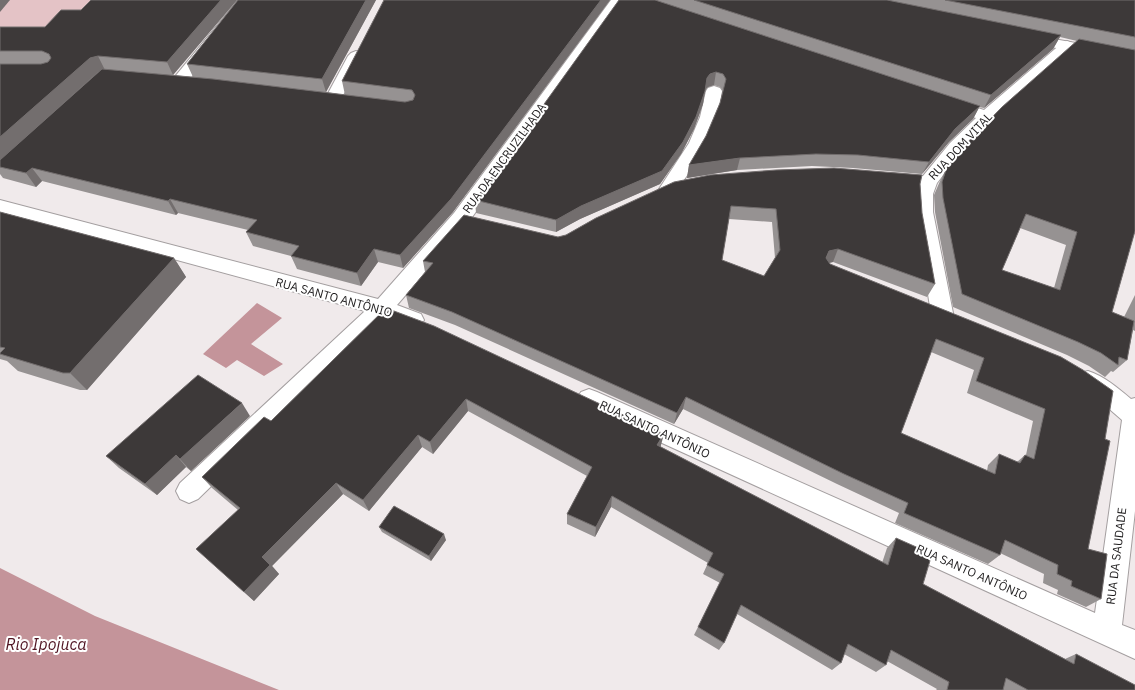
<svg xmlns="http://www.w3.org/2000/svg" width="1135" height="690" font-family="'IBM Plex Sans',sans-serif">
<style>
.green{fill:#e4c3c6}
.water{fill:#c4949a}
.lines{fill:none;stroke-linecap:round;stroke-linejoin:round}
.minor-casing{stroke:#a49fa0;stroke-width:2}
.tertiary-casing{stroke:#a49fa0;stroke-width:2}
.minor{fill:#fff;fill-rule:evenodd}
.tertiary{fill:#fff;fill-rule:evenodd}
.wall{fill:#969292;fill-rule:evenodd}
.shaded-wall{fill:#736e6e}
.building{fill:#3d3939;stroke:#736e6e;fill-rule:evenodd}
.labels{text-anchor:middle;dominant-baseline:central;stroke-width:4;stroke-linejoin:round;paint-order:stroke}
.street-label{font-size:12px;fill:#1f1d1e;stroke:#fff}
.near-water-label{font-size:16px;font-style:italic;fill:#4f1422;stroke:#fff}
</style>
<rect width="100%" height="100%" fill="#f0eaeb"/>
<path class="green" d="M0,0H174L0,40Z"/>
<g class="water">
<path d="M257,303L282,318L251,344L283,364L264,376L237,360L226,368L203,354Z"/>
<path d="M0,568L95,616L279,690H0Z"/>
</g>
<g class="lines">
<defs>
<g id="minor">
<path d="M238,0H252L185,85L179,87L173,85L171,82L173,79Z"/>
<path d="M611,0H625L468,223L397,305L421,314L424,320L421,326L413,328L385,318L198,499L189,503L180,499L176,491L180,483L365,311L0,212V200L378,299L454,213Z"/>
<path d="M1067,41L1072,43L1075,46L1072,49L993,120L962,151L937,183L933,194V212L953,313L950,319L942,321L934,319L931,313L915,212V194L917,187L885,183L882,179L885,175L891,173L923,176L950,143L976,118L943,107L941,104L943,101L949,99L984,110L1062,43Z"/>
<path d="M356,51L361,53L364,56L341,99L339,102L333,104L327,102L325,99L348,56L351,53Z"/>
<path d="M714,86L720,88L722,91C717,130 697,162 675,193L668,195L661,193L659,189L689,143L700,117L706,91L708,88Z"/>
<path d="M1088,371C1104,376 1118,388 1131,399L1135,398V511L1122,625L1135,630V659L581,406L577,399L581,392L589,389L597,392L1095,613L1122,420L1099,400L1080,387L1077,380L1080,373Z"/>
</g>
<path id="tertiary" d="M1027,34L1135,54V64L1022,41L1020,38L1022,35Z"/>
</defs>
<use href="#minor" class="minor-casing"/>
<use href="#tertiary" class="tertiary-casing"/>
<use href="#minor" class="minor"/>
<use href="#tertiary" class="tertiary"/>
</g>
<g class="wall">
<path d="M91,0H237L173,75L193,77L187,64L238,0H376L326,92L345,95L342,81L384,0H610L453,212L403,268L378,262L361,286L297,269L291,256L253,246L246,232L248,230L178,213L176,215L42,181L36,187L3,178L0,174V160L99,71L0,160V27H45L81,10Z"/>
<path d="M619,0H1135V231L1112,312L1124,317L1135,295V331L1133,330L1127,360L1113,372L1111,371L1105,377L1089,366L1067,355L953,307L935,212L934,195L940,181L947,167L1077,41L1060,37L1053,49L984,108L979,107L973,119L949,142L922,174L853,168L812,166L737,170L687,178L689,165L706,136L720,103L723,91L720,87L714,85L708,87L705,90L703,104L694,129L681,154L660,184L580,219L556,232L476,213L475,200ZM1020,228L1066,245L1054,288L1002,270Z"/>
<path d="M920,184L922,213L935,284L927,297L833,262L829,263L830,264L1061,357L1105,439L1088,549L1101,599L1086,607L1057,594L1058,590L1043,583L1044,574L1000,553V555L988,564L895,523L899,513L837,484L683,409L674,424L455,325L409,308L406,295L425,272L423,261L558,237L566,235L596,218ZM729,219L772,222L775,258L764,276L722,260ZM931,352L974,370L967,393L1033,421L1026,455H1025L1017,462L999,454L988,465L987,471L901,433Z"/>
<path d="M0,212L174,258L186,277L87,390H80L18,371L7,361L0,359Z"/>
<path d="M386,308L661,445V447L882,563L887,548L896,538L923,584L1065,659L1076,654L1135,690H936L937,689L887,661L886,665L876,672L844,654L841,663L832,670L737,614L724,643L719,650L694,635L720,583L703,574L708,563L611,507L595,537L567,524V514L587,476L468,411L433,454L422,447L369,511L343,494L272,566L279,574L254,601L196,549L238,510L212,488L202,477L271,421Z"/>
<path d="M250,416L191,471L186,467L157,495L119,468L106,456Z"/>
<path d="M379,527L446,540L431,561L382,532Z"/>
</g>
<g class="shaded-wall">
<path d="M0,0H10L0,12Z"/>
<path d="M221,0H237L173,75L167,62Z"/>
<path d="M366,0H376L326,92L322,79Z"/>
<path d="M601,0H610L453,212L403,268L400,255Z"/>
<path d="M1061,35L1053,49L984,108L991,95Z"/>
<path d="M98,56L105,70L98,72L0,160V137L90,58Z"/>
<path d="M716,72L714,85L708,87L705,90L707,78L710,74Z"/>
<path d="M705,91L703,104L694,129L681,154L660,184L580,219L556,232V220Z"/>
<path d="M980,106L973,119L949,142L922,174L929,162L955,129Z"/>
<path d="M740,158L737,170L687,178L689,165Z"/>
<path d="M32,168L42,181L36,187L26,173Z"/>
<path d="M170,199L178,213L176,215L168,201Z"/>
<path d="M374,249L378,262L361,286L357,273Z"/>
<path d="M838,249L833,262L824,264L829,251Z"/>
<path d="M174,258L186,277L87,390L70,373Z"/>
<path d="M686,397L683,409L674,424L677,413Z"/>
<path d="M466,399L468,411L433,454L430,442Z"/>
<path d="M242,403L250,416L191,471L180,459Z"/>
<path d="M664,434L661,445L655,456L657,445Z"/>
<path d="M418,435L422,447L369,511L363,500Z"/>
<path d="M176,455L186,467L157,495L145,484Z"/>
<path d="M336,483L343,494L272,566L279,574L254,601L244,592L262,557Z"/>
<path d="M612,496L611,507L595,537L596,527Z"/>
<path d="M444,534L446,540L431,561L429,556Z"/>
</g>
<g class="building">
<path d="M91,0H221L167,62L98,56L90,58L0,137V64H41L48,62L51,58L49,54L42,51H0V27H45L61,10H81Z"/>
<path d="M238,0H366L322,79L187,64Z"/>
<path d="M384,0H601L451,199L400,255L374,249L357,273L291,256L299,246L246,232L257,220L170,199L168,201L32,168L26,173L0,167V160L102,69L213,79L405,102L413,100L415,95L412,90L342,81Z"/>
<path d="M619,0H655L980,106L955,129L929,162L858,155L816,154L740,158L689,165L706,136L720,103L726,79L723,74L716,72L710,74L707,78L705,91L696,117L683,142L662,171L581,206L556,220L475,200Z"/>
<path d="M694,0H887L1061,35L991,95Z"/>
<path d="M945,0H1135V37Z"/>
<path d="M1079,39L1135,50V231L1112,312L1134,321L1127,360L1119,357L1118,365L1101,353L1078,342L962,294L943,198L942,182L947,167L961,149L1002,107ZM1026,214L1077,232L1060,290L1002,270Z"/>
<path d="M834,168L922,175L920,184L922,213L935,284L838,249L829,251L826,258L830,264L1061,357L1083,370L1113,391L1105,439L1110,441L1088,549L1107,554L1101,599L1071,586L1072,581L1057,574L1058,565L1005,540L1000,555L904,513L908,503L844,474L686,397L677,413L452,312L406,295L433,263L423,261L464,215L558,237L566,235L596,218L674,182L710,175L776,170ZM731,206L776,209L780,250L764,276L722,260ZM936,339L984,358L976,381L1045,409L1034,459L1025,455L1020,463L999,454L995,474L901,433Z"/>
<path d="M0,212L174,258L70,373H63L0,354V353L5,348L0,347Z"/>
<path d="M386,308L434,326L664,434L657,445L888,565L896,538L932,554L923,584L1074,664L1076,654L1135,685V690H1028L1006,678L1003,690H947L949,682L891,650L886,665L848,644L841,663L741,605L724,643L698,627L724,574L707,565L713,553L612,496L596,527L567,514L592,467L466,399L430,442L418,435L363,500L336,483L262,557L270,565L244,592L196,549L240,508L202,477L264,417L271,421Z"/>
<path d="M198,375L242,403L180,459L176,455L145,484L106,456Z"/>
<path d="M394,506L444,534L429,556L379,527Z"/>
</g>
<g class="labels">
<g class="street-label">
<text transform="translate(960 146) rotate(-47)">RUA DOM VITAL</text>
<text transform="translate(504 158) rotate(-54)">RUA DA ENCRUZILHADA</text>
<text transform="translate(334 297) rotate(15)">RUA SANTO ANTÔNIO</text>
<text transform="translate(655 429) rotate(25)">RUA SANTO ANTÔNIO</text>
<text transform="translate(1116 556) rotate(-83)">RUA DA SAUDADE</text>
<text transform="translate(972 572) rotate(24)">RUA SANTO ANTÔNIO</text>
</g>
<g class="near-water-label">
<text x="46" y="644">Rio Ipojuca</text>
</g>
</g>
</svg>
